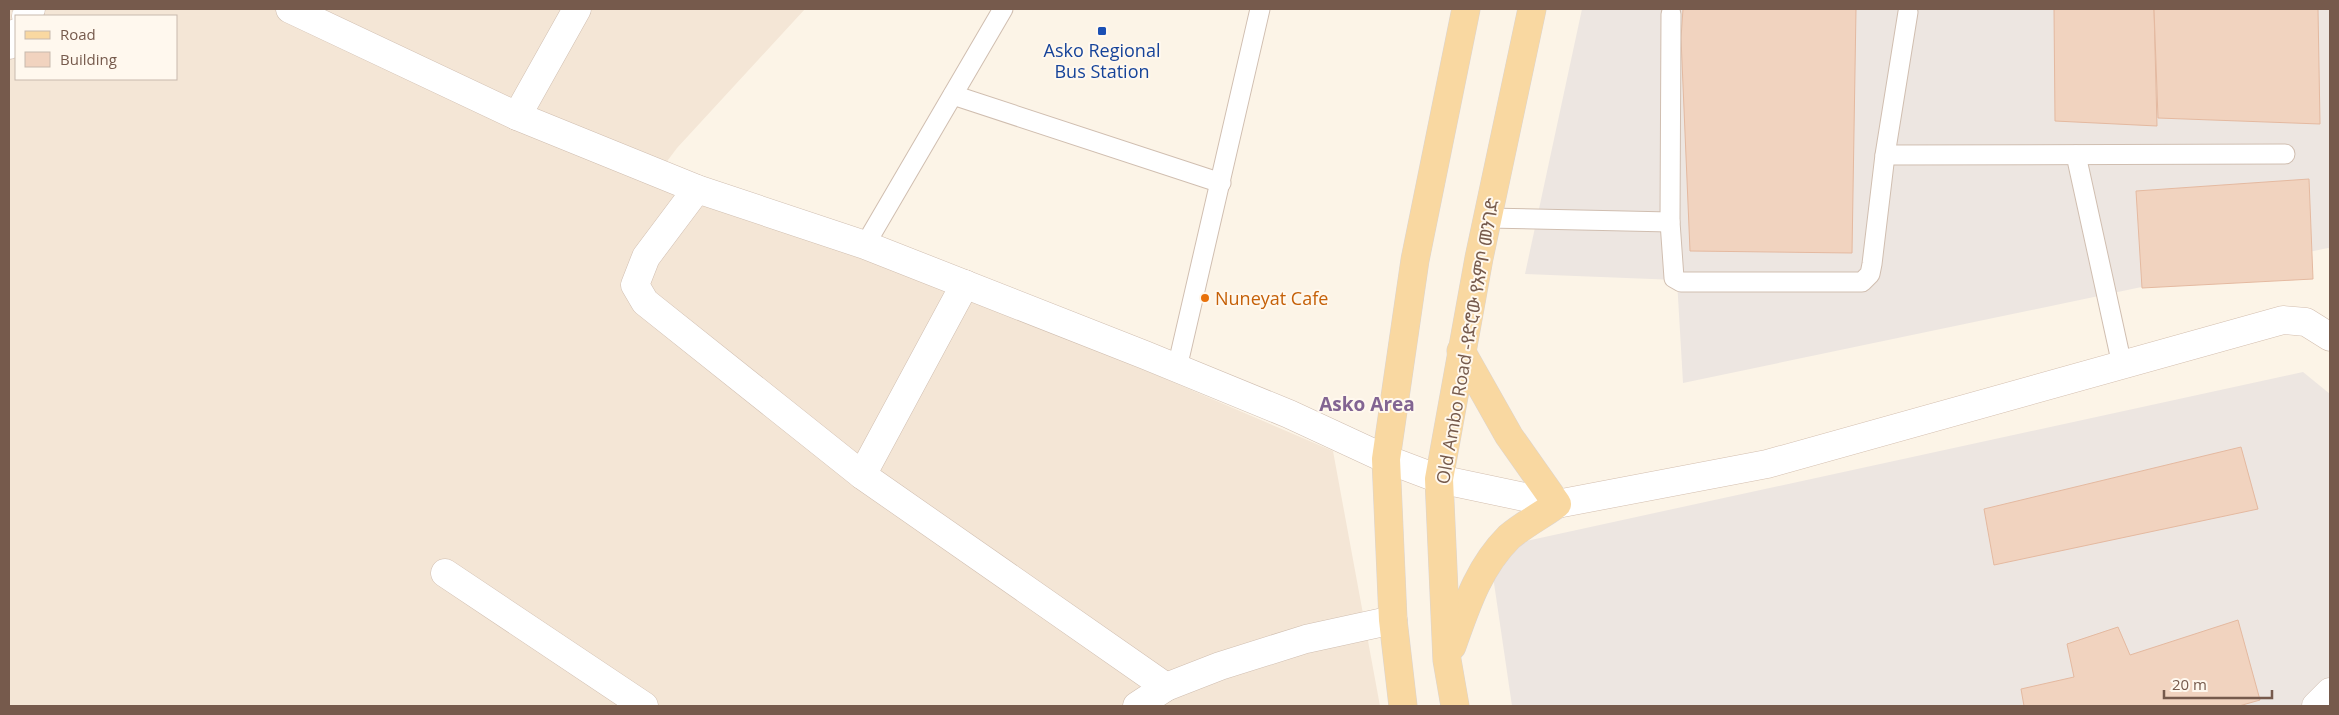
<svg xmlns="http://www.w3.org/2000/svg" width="2339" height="715" font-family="'Open Sans','Noto Sans Ethiopic',sans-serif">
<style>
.residential{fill:#f4e6d6;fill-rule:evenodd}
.industrial{fill:#ede6e1}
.building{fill:#f1d3bf;stroke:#e4b9a0}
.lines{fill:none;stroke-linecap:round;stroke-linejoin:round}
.service-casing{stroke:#d0beb0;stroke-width:21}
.minor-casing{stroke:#d0beb0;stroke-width:29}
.secondary-casing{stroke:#d3beae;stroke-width:29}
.primary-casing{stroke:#dbd4d0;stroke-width:29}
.service{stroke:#fff;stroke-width:19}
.minor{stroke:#fff;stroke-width:28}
.secondary{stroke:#fff;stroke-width:28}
.primary{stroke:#f9d8a1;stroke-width:28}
.transit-dot{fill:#1a4fb4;stroke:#fff8ee;stroke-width:2}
.food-dot{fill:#e8710a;stroke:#fff8ee;stroke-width:2}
.labels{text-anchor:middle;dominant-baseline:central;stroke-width:4;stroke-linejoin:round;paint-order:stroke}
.transit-label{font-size:18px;fill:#164399;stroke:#fff8ee}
.food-label{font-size:18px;fill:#c56008;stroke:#fff8ee;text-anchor:start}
.street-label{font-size:18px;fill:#765a4c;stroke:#fff8ee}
.neighbourhood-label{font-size:19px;font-weight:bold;fill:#826492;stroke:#fff8ee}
</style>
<rect width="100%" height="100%" fill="#fcf4e7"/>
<path class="residential" d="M9,9H805L677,148L665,164L1333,451L1380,706H9ZM16,16H176V79H16Z"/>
<g class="industrial">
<path d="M1582,9H2330V249L2328,248L1683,383L1677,280L1525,274Z"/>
<path d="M2303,372L2330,394V706H1512L1489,549Z"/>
</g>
<g class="building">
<path d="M1683,9H1856L1852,253L1690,251L1681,38Z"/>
<path d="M2054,9H2154L2157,126L2055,121Z"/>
<path d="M2154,9H2318L2320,124L2158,118Z"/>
<path d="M2309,179L2313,279L2142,288L2136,191Z"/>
<path d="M2241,447L2258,509L1994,565L1984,509Z"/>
<path d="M2238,620L2260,700L2239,706H2024L2021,689L2074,677L2067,644L2118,627L2130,655Z"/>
</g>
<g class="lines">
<defs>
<g id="service">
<path d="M1671,14L1670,222L1674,278L1681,282H1862L1870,274L1872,264L1885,155L1908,12"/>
<path d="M953,95L1221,183"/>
<path d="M1885,155L2285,154"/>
<path d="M2076,155L2122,365"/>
<path d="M1487,218L1670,222"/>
<path d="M865,245L1003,9"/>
<path d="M1177,368L1260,9"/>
</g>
<g id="minor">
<path d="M290,9L517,116L697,189L865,245L1145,355L1289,414L1386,459"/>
<path d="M26,16L31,9"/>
<path d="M9,45L16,33"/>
<path d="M517,116L577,9"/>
<path d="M697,189L646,257L635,285L645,302L862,475"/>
<path d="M965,284L862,475L1166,687"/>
<path d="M445,573L644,706"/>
<path d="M1137,706L1166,687L1220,666L1306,639L1393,620"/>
<path d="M2316,706L2330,692"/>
</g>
<path id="secondary" d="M1386,459L1439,479L1557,504L1767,464L2283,320L2306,322L2330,337"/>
<g id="primary">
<path d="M1452,646C1466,607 1478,568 1509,537C1523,525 1542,515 1557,504L1509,436L1461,351"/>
<path d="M1403,706L1393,620L1386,459L1415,260L1466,9"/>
<path d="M1455,706L1447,660L1439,479L1479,258L1532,9"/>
</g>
</defs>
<use href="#service" class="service-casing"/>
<use href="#minor" class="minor-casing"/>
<use href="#secondary" class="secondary-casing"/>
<use href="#primary" class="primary-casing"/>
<use href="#service" class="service"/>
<use href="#minor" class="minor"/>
<use href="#secondary" class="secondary"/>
<use href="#primary" class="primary"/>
</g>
<rect class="transit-dot" x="1097" y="26" width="10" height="10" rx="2.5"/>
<circle class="food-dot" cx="1205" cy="298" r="5"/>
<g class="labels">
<g class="transit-label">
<text x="1102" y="50">Asko Regional<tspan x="1102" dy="21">Bus Station</tspan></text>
</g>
<g class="food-label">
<text x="1215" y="298">Nuneyat Cafe</text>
</g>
<g class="street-label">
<text transform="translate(1467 341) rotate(-80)">Old Ambo Road -የድሮው የአምቦ መንገድ</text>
</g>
<g class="neighbourhood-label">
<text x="1367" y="404">Asko Area</text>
</g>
</g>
<rect width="2339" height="715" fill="none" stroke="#765a4c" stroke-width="20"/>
<rect x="15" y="15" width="162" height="65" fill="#fff8ee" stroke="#c8b9ad"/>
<rect x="25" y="31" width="25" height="8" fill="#f9d8a1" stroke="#c8b9ad"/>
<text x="60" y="40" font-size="15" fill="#765a4c">Road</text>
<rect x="25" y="52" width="25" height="15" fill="#f1d3bf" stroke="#c8b9ad"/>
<text x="60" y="65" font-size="15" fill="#765a4c">Building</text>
<path d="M2164 690v8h108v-8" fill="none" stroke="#765a4c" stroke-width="2.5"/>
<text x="2172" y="690" font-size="15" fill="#765a4c" stroke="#fff8ee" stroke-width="4" paint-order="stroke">20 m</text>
</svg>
